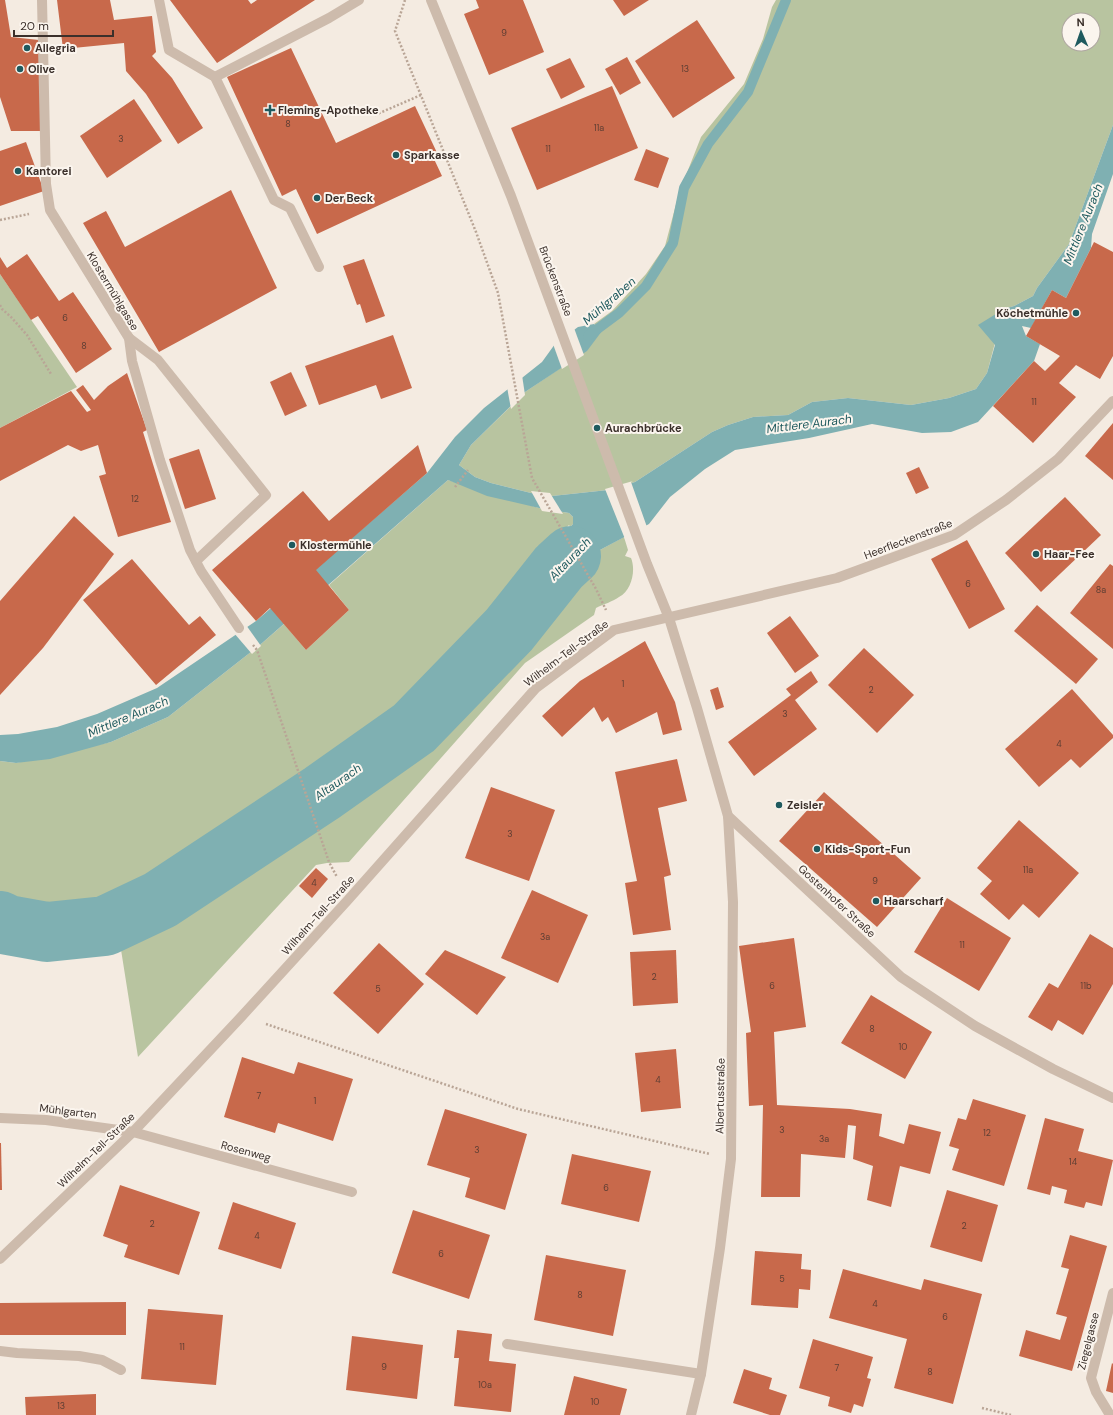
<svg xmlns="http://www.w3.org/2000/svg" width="1113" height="1415" font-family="'DM Sans',sans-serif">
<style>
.green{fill:#b8c4a0;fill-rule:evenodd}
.water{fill:#7fb0b2}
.pier{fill:#f4ebe1}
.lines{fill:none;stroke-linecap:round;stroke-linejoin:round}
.stream{stroke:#7fb0b2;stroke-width:10}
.river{stroke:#7fb0b2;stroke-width:60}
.building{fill:#c8694b}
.path{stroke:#b9a596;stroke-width:2.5;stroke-dasharray:2 2;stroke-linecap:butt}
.service{stroke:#cdbbac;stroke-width:10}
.minor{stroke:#cdbbac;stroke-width:10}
.poi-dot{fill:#1f5a5e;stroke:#fbf5ee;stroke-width:1.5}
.labels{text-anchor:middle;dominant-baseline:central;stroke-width:4;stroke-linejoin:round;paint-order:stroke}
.number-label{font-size:9px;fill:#5e3e33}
.poi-label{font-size:11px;font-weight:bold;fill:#3b302b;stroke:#fbf5ee;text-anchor:start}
.street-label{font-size:11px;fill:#3b302b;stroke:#fbf5ee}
.water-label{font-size:12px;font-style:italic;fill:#1f5a5e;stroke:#fbf5ee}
</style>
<rect width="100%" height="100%" fill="#f4ebe1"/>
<g class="green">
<path d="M776,0H1113V125L1069,244L1037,288L1033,296L1014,306L1004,309L987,373L976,389L949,398L911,405L848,398L812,402L788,415L753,417L728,425L712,432L635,482L608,490L552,496L531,493L491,483L475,477L459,465L471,445L510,407L525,392L562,367L599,328L594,324L612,311L646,274L665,246L679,193L701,137L744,84L763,39L772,7ZM1069,20H1093V44H1069Z"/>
<path d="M0,274L77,387L0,428Z"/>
<path d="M448,480L539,508L569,513L573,517V524L545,554L527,629L577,573L598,551L624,537L628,550L625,556L631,558C636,570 632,590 619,597C612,602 604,604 596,608L594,615L525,663L349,862L327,863L316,865L138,1057L119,937L43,951L14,946L0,940V761L16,763L111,742L168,717L261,644L284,624L306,650L349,610L329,585Z"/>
</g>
<path class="water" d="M1113,125V174L1092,234L1091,248L1066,298L1052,290L1031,328L1022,326L1026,336L1040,344L1034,361L978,422L951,432L922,433L872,424L809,438L735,450L705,469L670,497L649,524L598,551L577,573L527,629L510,611L545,554L573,524V517L569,513L539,508L487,496L448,480L261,644L168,717L111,742L50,759L16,763L0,761V735L18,734L57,727L97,714L157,688L256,621L427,473L455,437L484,408L542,362L555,344L578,327L594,324L602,331L587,351L525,392L471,445L459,465L475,477L491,483L531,493L552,496L608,490L635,482L712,432L728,425L753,417L788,415L812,402L848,398L911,405L949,398L976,389L987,373L995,345L978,325L1004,309L1014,306L1033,296L1037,288L1069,244Z"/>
<g class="pier">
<path d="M574,328L584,355L562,369L553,344Z"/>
<path d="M522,375L525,395L511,409L507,387Z"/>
<path d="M633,481L631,482L647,527L625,539L605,489Z"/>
<path d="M531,491L550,493L563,514L542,511Z"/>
<path d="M569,525L590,562L578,574L557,538Z"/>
<path d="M246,625L261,646L252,654L234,633Z"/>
</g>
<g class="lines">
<path class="stream" d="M588,336L619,313L646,286L673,243L684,188L708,144L748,92L786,0"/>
<path class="river" d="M0,921L8,925L47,932L105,926L160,900L322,793L414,728L509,630L559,567L571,556"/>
</g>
<g class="building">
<path d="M0,0H5L11,37L39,40L44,131H11L0,97Z"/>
<path d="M57,0H110L114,20L152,16L156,52L152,56L172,78L203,128L178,144L146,94L126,71L124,43L63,49Z"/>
<path d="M170,0H248L251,4L257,0H315L217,63Z"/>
<path d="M476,0H523L544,52L489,75L464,14L479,8Z"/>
<path d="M613,0H649L624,16Z"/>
<path d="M697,20L735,78L673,118L635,61Z"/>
<path d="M291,48L336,143L415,106L439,157L434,159L442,176L317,234L296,189L282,196L227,77Z"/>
<path d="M627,57L641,83L620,95L605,69Z"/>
<path d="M570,58L585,87L561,99L546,69Z"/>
<path d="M612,86L638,148L537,190L511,128Z"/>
<path d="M134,99L162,141L107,178L80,136Z"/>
<path d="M26,142L44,191L0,206V151Z"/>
<path d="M646,149L669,158L658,188L634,180Z"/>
<path d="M231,190L277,288L159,352L83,223L106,211L125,247Z"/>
<path d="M1094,242L1113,252V356L1100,379L1076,365L1059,383L1076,397L1033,443L993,406L1034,361L1045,371L1060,356L1026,336L1052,290L1066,298Z"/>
<path d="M27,254L59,301L73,292L112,349L76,373L38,316L31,320L0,274V257L7,268Z"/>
<path d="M364,259L385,316L366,323L360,304L357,305L343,266Z"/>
<path d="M393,335L412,388L381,399L376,385L319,405L305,366Z"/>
<path d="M291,372L307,406L285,416L270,382Z"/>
<path d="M127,373L147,430L143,432L171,522L118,537L99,476L106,474L98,445L81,451L68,445L0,481V428L71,391L87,412L91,410L76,390L83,385L94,400L108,386Z"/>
<path d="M1113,423V480L1085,456Z"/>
<path d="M418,445L427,473L316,570L349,610L306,650L270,608L256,621L212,570L303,491L329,521Z"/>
<path d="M199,449L216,499L185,509L169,459Z"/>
<path d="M919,467L929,488L916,494L906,473Z"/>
<path d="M1065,497L1101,535L1041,592L1005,553Z"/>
<path d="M74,516L114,554L43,648L0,695V601Z"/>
<path d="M967,540L1005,609L969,629L931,559Z"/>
<path d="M132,559L189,625L200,616L216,635L156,685L83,600Z"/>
<path d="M1110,564L1113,566V649L1070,613Z"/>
<path d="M1037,605L1098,659L1076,684L1014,631Z"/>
<path d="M790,616L819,656L795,673L767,633Z"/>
<path d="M645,641L675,702L682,730L663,735L657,712L616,733L608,717L602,722L594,707L562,737L542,716L580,681Z"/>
<path d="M864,648L914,695L877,733L828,685Z"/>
<path d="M811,671L818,682L795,700L817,729L754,776L728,742L791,695L786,689Z"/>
<path d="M718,687L724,707L716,710L710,690Z"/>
<path d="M1072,689L1113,735V738L1080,768L1071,759L1039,787L1005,749Z"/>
<path d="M677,759L687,801L658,808L671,875L664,877L671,930L633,935L625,883L637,881L615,772Z"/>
<path d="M491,787L555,810L529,881L465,858Z"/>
<path d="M824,792L921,878L877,927L779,841Z"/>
<path d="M1019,820L1079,873L1039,918L1023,904L1009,920L980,894L992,881L977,868Z"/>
<path d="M316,868L328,879L312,898L299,886Z"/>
<path d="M532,890L588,915L558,983L501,958Z"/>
<path d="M947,898L1011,938L979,991L914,952Z"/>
<path d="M1090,934L1113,948V984L1083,1035L1058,1020L1052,1031L1028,1017L1049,983L1058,988Z"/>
<path d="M794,938L806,1027L774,1032L777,1105L850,1109L882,1114L879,1136L904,1144L909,1124L941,1132L930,1174L900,1166L891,1207L867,1200L873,1166L853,1159L856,1126L848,1125L845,1158L801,1154L800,1197H761L763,1105L749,1106L746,1033L751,1032L739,946Z"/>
<path d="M379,943L424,984L378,1034L333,993Z"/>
<path d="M445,950L506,977L477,1015L425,974Z"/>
<path d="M676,950L678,1003L633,1006L630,952Z"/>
<path d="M871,995L932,1032L905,1079L841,1043Z"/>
<path d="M676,1049L681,1108L641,1112L635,1053Z"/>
<path d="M242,1057L294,1074L298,1062L353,1079L333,1141L278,1123L275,1133L224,1117Z"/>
<path d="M973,1099L1026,1115L1004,1186L952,1170L959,1149L949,1146L958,1118L966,1120Z"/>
<path d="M445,1109L527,1134L505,1210L465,1197L470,1178L427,1165Z"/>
<path d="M1045,1118L1084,1129L1078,1151L1113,1160L1102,1206L1086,1202L1084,1208L1064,1203L1067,1190L1052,1186L1050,1195L1027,1189Z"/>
<path d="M0,1143H1L2,1190H0Z"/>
<path d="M572,1154L651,1171L639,1222L561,1204Z"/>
<path d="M120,1185L200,1212L179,1275L124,1257L128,1245L103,1236Z"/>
<path d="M947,1190L998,1205L982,1262L930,1247Z"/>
<path d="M233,1202L296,1223L281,1269L218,1249Z"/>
<path d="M413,1210L490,1235L469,1299L392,1273Z"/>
<path d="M1070,1235L1107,1246L1072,1371L1019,1356L1026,1330L1060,1340L1067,1317L1056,1314L1069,1269L1061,1267Z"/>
<path d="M755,1251L802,1254L801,1269L811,1270L810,1290L799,1289L798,1308L751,1305Z"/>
<path d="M546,1255L626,1270L613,1336L534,1320Z"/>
<path d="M843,1269L921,1290L924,1279L982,1294L953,1404L894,1388L907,1339L829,1318Z"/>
<path d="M126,1302V1335H0V1303Z"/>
<path d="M148,1309L223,1315L216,1385L141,1379Z"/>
<path d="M457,1330L492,1334L489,1361L516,1364L511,1412L454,1406L459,1358H454Z"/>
<path d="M352,1336L423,1345L417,1399L346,1390Z"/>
<path d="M813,1339L873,1357L867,1378L871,1379L863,1407L854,1404L851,1413L828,1406L830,1397L799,1388Z"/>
<path d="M1112,1363L1113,1364V1393L1106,1391Z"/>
<path d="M744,1369L772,1378L769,1389L787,1395L780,1415H770L733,1403Z"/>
<path d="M574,1376L627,1389L620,1415H564Z"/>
<path d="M96,1394V1415H26L25,1397Z"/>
</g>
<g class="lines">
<g class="path">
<path d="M405,0L395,31L476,232L498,293L532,478L596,589L606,610"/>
<path d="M375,115L421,95"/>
<path d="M0,220L29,214"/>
<path d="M0,305L2,309L11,317L27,335L51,374"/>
<path d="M455,487L468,470"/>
<path d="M253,645L257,650L329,862L337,877"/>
<path d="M266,1024L518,1109L710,1154"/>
<path d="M982,1408L1011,1415"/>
</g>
<g class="service">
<path d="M159,0L169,50L215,77L274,200L290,208L319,267"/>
<path d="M215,77L329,18L359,0"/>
<path d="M129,338L158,360L266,495L196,561"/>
<path d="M0,1351L17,1353L79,1356L102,1360L121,1370"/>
</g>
<g class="minor">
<path d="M42,0L46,184L50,210L129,338L132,361L160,460L190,550L201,571L239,628"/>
<path d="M431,0L511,196L647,564L669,618L697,708L728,816L901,977L975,1026L1053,1069L1113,1098"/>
<path d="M0,1118L46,1120L133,1132L352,1192"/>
<path d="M0,1259L133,1132L242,1016L347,901L536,688L614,630L837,578L954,535L1006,500L1058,459L1113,401"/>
<path d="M507,1344L701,1374"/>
<path d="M691,1415L701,1374L720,1248L731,1159L733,902L728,816"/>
<path d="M1110,1415L1096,1392L1091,1378L1113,1293"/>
</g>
</g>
<g class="poi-dot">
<circle cx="27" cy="48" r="4"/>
<circle cx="20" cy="69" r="4"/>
<path d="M268 104h4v4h4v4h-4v4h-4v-4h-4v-4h4z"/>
<circle cx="396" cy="155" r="4"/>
<circle cx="18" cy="171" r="4"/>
<circle cx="317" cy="198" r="4"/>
<circle cx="1076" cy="313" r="4"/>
<circle cx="597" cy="428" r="4"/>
<circle cx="292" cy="545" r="4"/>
<circle cx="1036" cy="554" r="4"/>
<circle cx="779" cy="805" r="4"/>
<circle cx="817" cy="849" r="4"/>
<circle cx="876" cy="901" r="4"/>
</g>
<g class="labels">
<g class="number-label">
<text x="504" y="33">9</text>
<text x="685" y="69">13</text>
<text x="288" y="124">8</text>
<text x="599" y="128">11a</text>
<text x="121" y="139">3</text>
<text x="548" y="149">11</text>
<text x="65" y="318">6</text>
<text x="84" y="346">8</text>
<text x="1034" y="402">11</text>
<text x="135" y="499">12</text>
<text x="968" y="584">6</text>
<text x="1101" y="590">8a</text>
<text x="623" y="684">1</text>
<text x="871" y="690">2</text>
<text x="785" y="714">3</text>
<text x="1059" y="744">4</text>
<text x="510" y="834">3</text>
<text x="1028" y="870">11a</text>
<text x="875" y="881">9</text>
<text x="314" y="883">4</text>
<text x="545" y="937">3a</text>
<text x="962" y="945">11</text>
<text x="654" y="977">2</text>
<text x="772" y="986">6</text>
<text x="1086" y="986">11b</text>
<text x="378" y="989">5</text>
<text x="872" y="1029">8</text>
<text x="903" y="1047">10</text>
<text x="658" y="1080">4</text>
<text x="259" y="1096">7</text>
<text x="315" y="1101">1</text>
<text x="782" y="1130">3</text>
<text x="987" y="1133">12</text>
<text x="824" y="1139">3a</text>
<text x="477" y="1150">3</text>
<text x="1073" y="1162">14</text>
<text x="606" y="1188">6</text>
<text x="152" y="1224">2</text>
<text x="964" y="1226">2</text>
<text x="257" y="1236">4</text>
<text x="441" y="1254">6</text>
<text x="782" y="1279">5</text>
<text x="580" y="1295">8</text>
<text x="875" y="1304">4</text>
<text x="945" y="1317">6</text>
<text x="182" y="1347">11</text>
<text x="384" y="1367">9</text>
<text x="837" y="1368">7</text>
<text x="930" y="1372">8</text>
<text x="485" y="1385">10a</text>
<text x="595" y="1402">10</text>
<text x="61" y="1406">13</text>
</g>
<g class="poi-label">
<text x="35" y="48">Allegria</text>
<text x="28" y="69">Olive</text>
<text x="278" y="110">Fleming-Apotheke</text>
<text x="404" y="155">Sparkasse</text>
<text x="26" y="171">Kantorei</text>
<text x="325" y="198">Der Beck</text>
<text x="1068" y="313" text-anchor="end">Köchetmühle</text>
<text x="605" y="428">Aurachbrücke</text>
<text x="300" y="545">Klostermühle</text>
<text x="1044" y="554">Haar-Fee</text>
<text x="787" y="805">Zeisler</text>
<text x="825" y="849">Kids-Sport-Fun</text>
<text x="884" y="901">Haarscharf</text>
</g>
<g class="street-label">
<text transform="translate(556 281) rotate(69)">Brückenstraße</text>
<text transform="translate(113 291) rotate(59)">Klostermühlgasse</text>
<text transform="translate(908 539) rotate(-21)">Heerfleckenstraße</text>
<text transform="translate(566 653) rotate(-37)">Wilhelm-Tell-Straße</text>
<text transform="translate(837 901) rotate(43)">Gostenhofer Straße</text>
<text transform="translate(318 915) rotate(-48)">Wilhelm-Tell-Straße</text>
<text transform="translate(720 1096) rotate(-89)">Albertusstraße</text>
<text transform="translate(68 1111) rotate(7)">Mühlgarten</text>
<text transform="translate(96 1150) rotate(-44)">Wilhelm-Tell-Straße</text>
<text transform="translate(246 1151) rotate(15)">Rosenweg</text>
<text transform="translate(1088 1341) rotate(-76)">Ziegelgasse</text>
</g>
<g class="water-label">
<text transform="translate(1083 224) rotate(-68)">Mittlere Aurach</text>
<text transform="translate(609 301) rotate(-41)">Mühlgraben</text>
<text transform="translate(809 424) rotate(-7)">Mittlere Aurach</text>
<text transform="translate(570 559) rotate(-46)">Altaurach</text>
<text transform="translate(128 717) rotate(-23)">Mittlere Aurach</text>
<text transform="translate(338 782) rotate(-35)">Altaurach</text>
</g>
</g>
<g transform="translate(1081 32) rotate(358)"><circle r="19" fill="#fbf5ee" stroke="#aea6a0"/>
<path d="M0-3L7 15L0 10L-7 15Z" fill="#1f5a5e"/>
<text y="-6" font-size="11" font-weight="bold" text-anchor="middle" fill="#3b302b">N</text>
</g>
<path d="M14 30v6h99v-6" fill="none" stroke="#3b302b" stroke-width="2"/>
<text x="20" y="30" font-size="12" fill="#3b302b" stroke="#fbf5ee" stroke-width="3" paint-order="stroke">20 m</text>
</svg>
